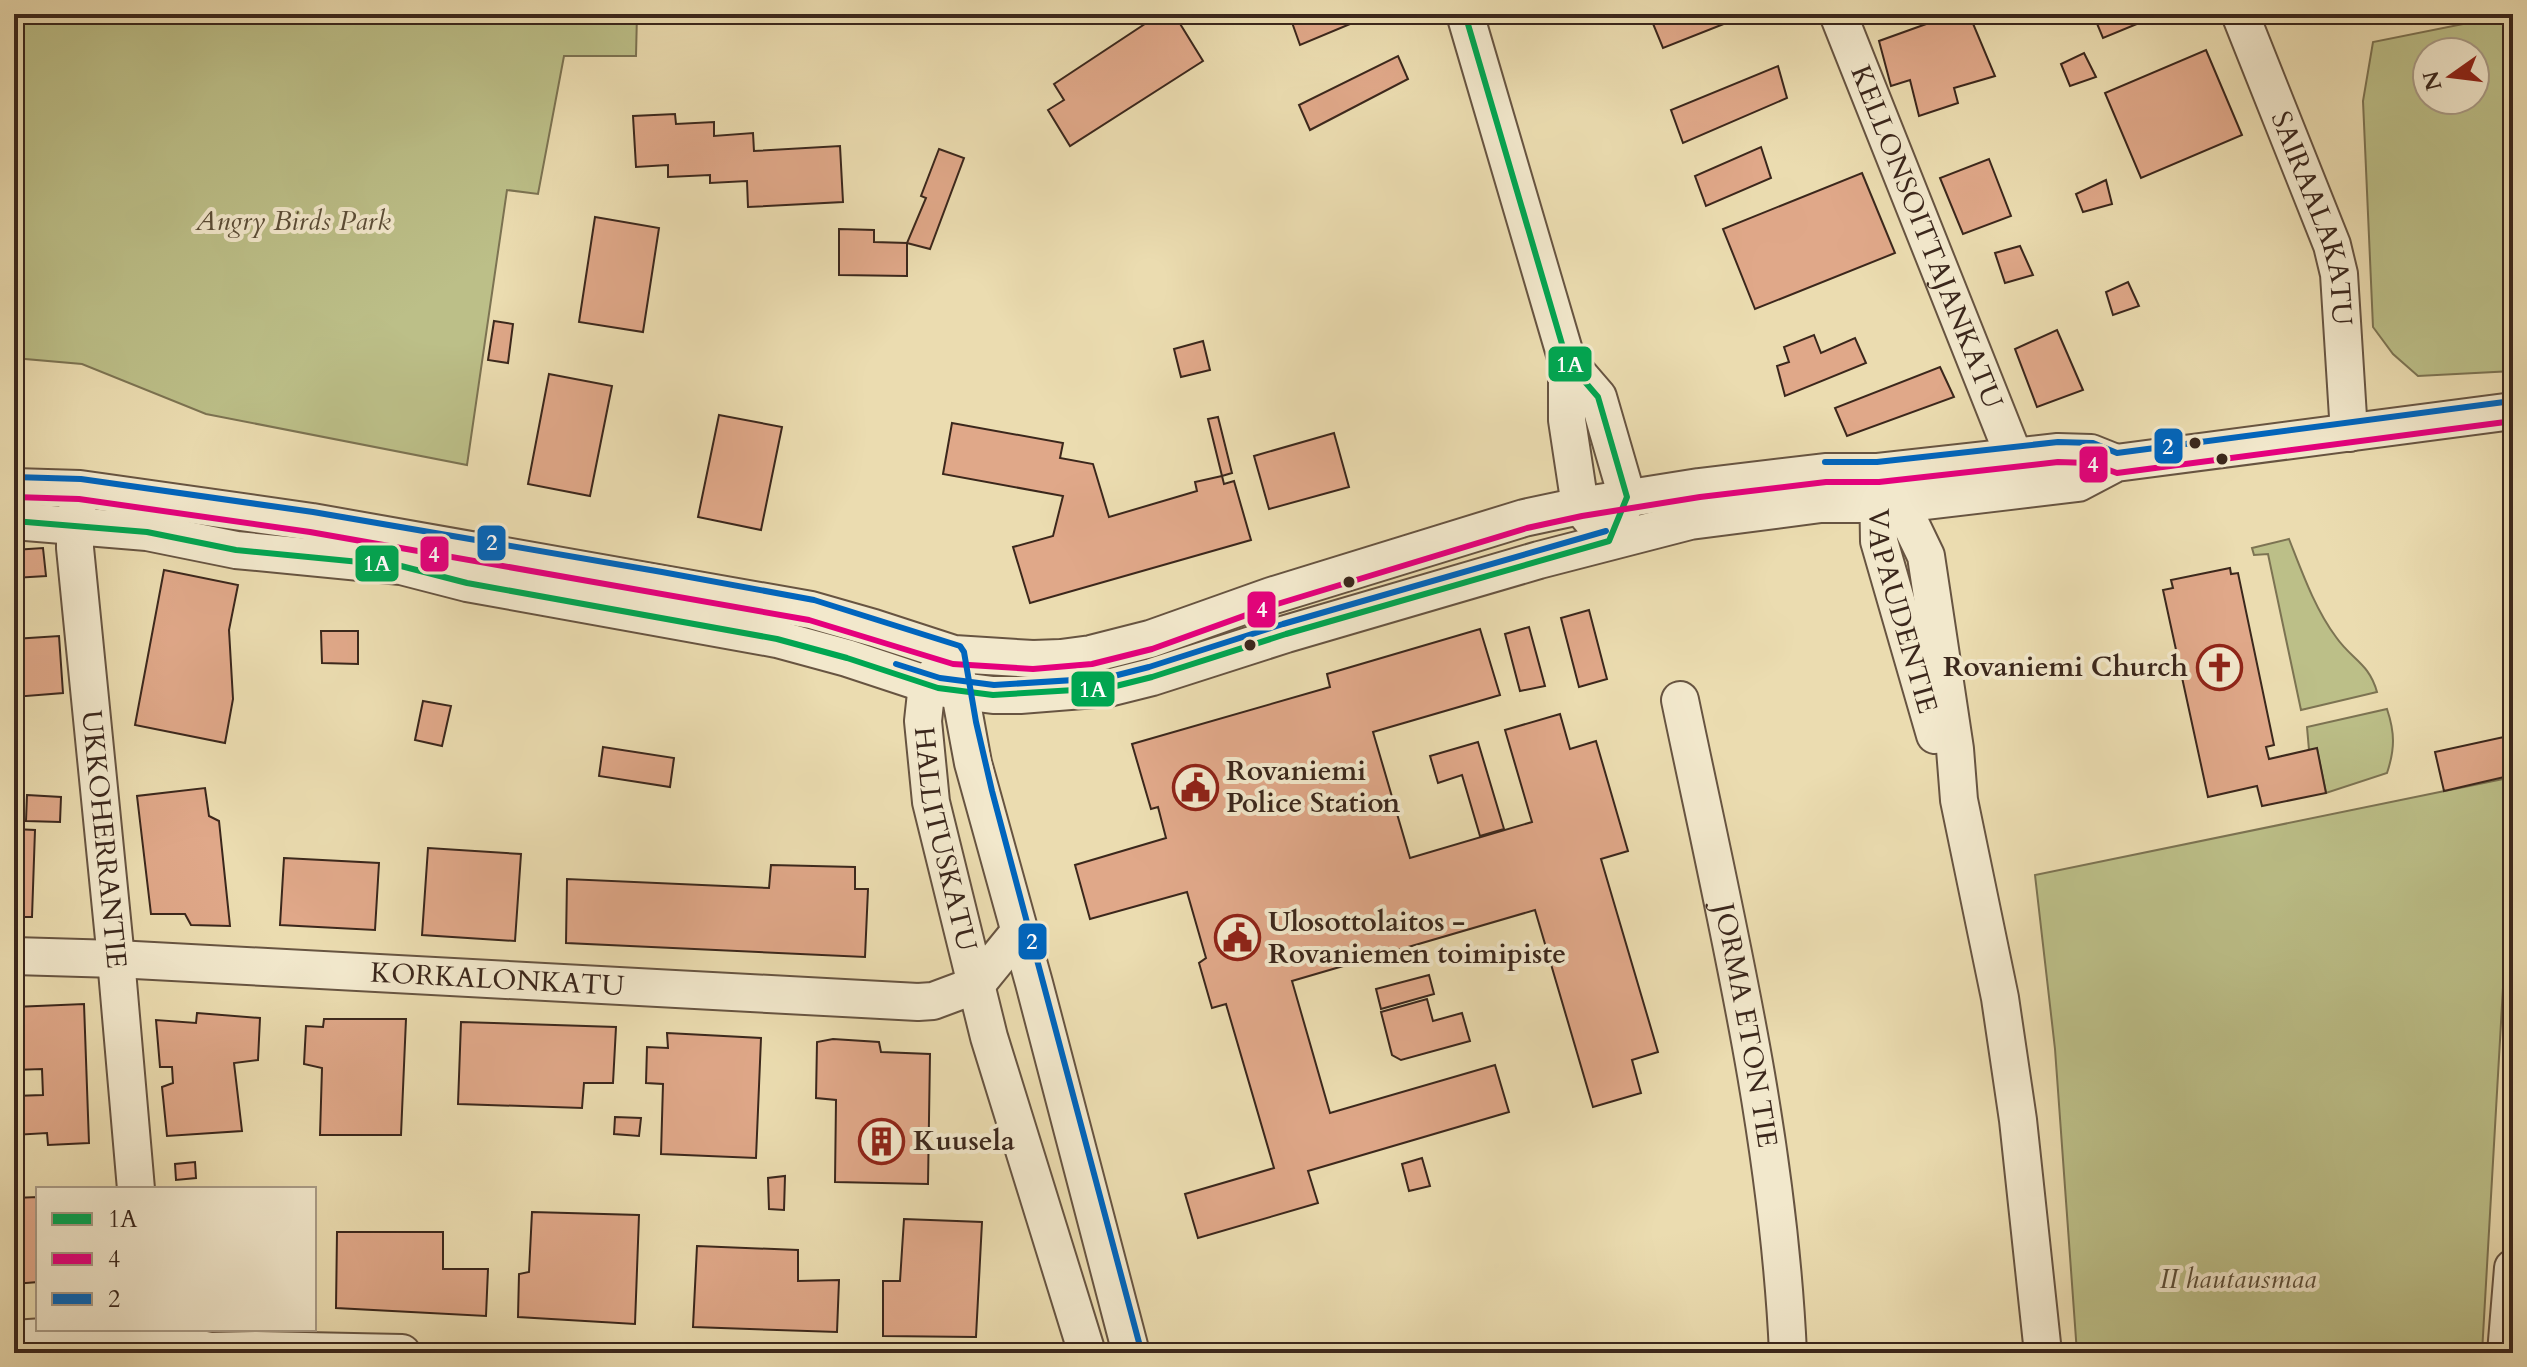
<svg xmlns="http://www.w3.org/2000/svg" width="2527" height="1367" font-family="Cardo,serif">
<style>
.green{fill:#bcbf88;stroke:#7c7352;stroke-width:2;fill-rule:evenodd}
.building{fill:#e0a889;stroke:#3b271c;stroke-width:2}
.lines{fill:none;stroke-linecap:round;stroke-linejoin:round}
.minor-casing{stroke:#675441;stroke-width:40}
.minor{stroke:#f2e8cc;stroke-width:36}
.bus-1-casing{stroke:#f2e8cc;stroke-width:12}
.bus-2-casing{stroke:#f2e8cc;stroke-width:12}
.bus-3-casing{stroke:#f2e8cc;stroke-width:12}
.bus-1{stroke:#00a651;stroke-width:6}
.bus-2{stroke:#e5007d;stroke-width:6}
.bus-3{stroke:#0065bd;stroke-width:6}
.bus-dot{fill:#3b271c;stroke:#f2e8cc;stroke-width:3}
.labels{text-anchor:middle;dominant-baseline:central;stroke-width:8;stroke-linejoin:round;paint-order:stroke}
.park-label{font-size:28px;font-style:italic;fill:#5b4d37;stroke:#f2e8cc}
.street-label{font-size:28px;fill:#3b271c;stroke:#f2e8cc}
.poi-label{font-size:28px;font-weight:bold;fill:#3b271c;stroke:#f2e8cc;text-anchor:start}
.line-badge{stroke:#f2e8cc;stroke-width:3}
.badge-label{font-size:22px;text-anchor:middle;font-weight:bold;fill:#fff}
</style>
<rect width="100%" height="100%" fill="#ebdcb0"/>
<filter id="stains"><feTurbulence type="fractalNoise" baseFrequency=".0025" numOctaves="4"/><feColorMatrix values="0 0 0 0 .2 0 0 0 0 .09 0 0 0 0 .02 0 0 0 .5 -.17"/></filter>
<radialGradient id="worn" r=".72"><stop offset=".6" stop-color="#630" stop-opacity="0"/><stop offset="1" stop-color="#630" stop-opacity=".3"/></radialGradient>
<g class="green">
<path d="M14,14H637L636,56H564L538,194L507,190L467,465L206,414L82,364L14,358Z"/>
<path d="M2513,14V371L2418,376L2393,354L2373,327L2363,101L2373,42ZM2475,52V100H2427V52Z"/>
<path d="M2289,539C2302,572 2315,609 2336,637C2352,660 2369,663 2377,692L2301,710L2268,554L2254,555L2252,548Z"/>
<path d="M2387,709C2395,733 2395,749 2387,773L2326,793L2317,749L2309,750L2307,727Z"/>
<path d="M2513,777V814L2482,1353H2077L2055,1049L2035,875Z"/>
</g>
<g class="building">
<path d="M1160,14H1174L1203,61L1070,146L1048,110L1064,100L1054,84Z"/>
<path d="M1289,14H1374L1300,45Z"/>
<path d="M1649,14H1749L1663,48Z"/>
<path d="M1954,14H1969L1995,76L1954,88L1958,103L1919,116L1910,80L1891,86L1879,41Z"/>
<path d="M2093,14H2161L2103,38Z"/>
<path d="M2206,50L2242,135L2141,178L2105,93Z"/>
<path d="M2084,53L2096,77L2070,86L2061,64Z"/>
<path d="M1398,56L1408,79L1310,130L1299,105Z"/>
<path d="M1778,66L1787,98L1683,143L1671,110Z"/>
<path d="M675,114L676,124L714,122V136L753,133L754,151L840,146L843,202L748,207L747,181L710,183V175L668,177V165L636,167L633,116Z"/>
<path d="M1761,147L1771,178L1706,206L1695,176Z"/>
<path d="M939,149L964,158L930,249L907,243L926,198L921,196Z"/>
<path d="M1989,159L2011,216L1963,234L1940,178Z"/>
<path d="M1862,173L1895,253L1755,309L1723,229Z"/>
<path d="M2106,180L2112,204L2083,212L2076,194Z"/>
<path d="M595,217L659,228L643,332L579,322Z"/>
<path d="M839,229L874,230V242L907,243V276L839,275Z"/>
<path d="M2020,246L2033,275L2005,283L1995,253Z"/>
<path d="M2128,282L2139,306L2113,315L2106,292Z"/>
<path d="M494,321L513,324L508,363L488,360Z"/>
<path d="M2057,330L2083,390L2037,407L2015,349Z"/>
<path d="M1814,335L1821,353L1855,338L1866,363L1785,396L1777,366L1789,362L1784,347Z"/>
<path d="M1203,341L1210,370L1181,377L1174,349Z"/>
<path d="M1940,367L1954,397L1847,436L1835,408Z"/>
<path d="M549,374L612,386L590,496L528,484Z"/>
<path d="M719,415L782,427L761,530L698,517Z"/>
<path d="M1218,417L1232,473L1222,476L1208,419Z"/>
<path d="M952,423L1063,443L1060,458L1093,464L1109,517L1197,491L1195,482L1222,476L1224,484L1234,481L1251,540L1030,603L1013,547L1053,536L1063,496L943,474Z"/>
<path d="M1334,433L1349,487L1269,509L1254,456Z"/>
<path d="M43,548L46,576L14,578V550Z"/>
<path d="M2230,568L2231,574L2238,573L2274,745L2266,747L2269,759L2317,748L2326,793L2262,806L2257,786L2208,797L2163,590L2173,588L2171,580Z"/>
<path d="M164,570L238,585L229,630L233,699L225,743L135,725Z"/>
<path d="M1589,610L1607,679L1579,687L1561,618Z"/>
<path d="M1529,627L1545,686L1520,691L1505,634Z"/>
<path d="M1480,629L1500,695L1373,732L1410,858L1532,822L1505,730L1560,714L1570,749L1596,741L1628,851L1601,859L1658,1052L1632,1060L1641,1093L1593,1107L1535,910L1292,981L1330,1113L1495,1065L1509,1112L1308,1171L1318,1203L1198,1238L1185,1194L1274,1168L1226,1004L1212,1008L1199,963L1206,958L1187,892L1090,919L1075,865L1166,838L1158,807L1151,809L1132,744L1330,687L1327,674Z"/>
<path d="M321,631H358V664L322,663Z"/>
<path d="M59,636L63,693L14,697V639Z"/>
<path d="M423,701L451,706L442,746L415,740Z"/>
<path d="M2513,735V775L2444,791L2435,752Z"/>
<path d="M1478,742L1504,829L1480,836L1462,775L1438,783L1430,756Z"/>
<path d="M603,747L674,758L670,787L599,776Z"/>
<path d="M205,788L209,816L219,821L230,926L191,925L185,914H151L137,796Z"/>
<path d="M27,795L61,797L60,822L26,821Z"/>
<path d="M14,829L35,830L32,917H14Z"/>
<path d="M428,848L521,854L515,941L422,935Z"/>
<path d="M284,858L379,863L375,930L280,925Z"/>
<path d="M771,865L855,867V889H868L865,957L566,943L567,879L769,888Z"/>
<path d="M1429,975L1434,994L1381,1009L1376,989Z"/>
<path d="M1427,999L1433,1021L1462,1013L1470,1041L1401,1060L1392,1055L1381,1012Z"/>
<path d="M84,1004L89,1143L48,1145L47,1133L14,1135V1096L43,1095L42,1069L14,1070V1007Z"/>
<path d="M197,1013L260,1018L258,1060L234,1063L242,1131L167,1136L162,1087L173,1083L172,1067H160L156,1020L196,1023Z"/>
<path d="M324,1019H406L401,1135H320L322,1068L304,1064L306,1026L323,1027Z"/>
<path d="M461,1022L616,1027L613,1083H584L582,1108L458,1104Z"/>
<path d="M667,1033L761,1038L756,1158L661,1154L663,1084L646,1083L647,1047L668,1048Z"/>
<path d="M833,1039L879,1042L881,1052L930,1054L928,1184L835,1182L836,1100L816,1098L817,1042Z"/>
<path d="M615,1117L641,1118L639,1136L614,1134Z"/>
<path d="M1422,1158L1430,1186L1409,1191L1402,1164Z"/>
<path d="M195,1162L196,1178L176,1180L175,1164Z"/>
<path d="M785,1176L784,1210L769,1209L768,1178Z"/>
<path d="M38,1197V1282L14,1284V1198Z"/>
<path d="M532,1212L639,1215L635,1324L518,1317L519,1274L529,1272Z"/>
<path d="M904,1219L982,1222L976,1337L883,1336V1281H900Z"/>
<path d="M337,1232H443V1269H488L486,1316L336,1308Z"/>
<path d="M697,1246L798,1250V1281L839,1280L837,1332L693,1327Z"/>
</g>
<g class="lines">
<defs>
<g id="minor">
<path d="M1465,14L1567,361V420L1580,506L1595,524"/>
<path id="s1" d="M1838,14L2015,459"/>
<path id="s2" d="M2240,14L2332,245L2339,274L2349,433"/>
<path d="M1567,361L1598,397L1627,497L1619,517"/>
<path id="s3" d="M1878,478L1879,541L1935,735"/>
<path d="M1889,486L1901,504L1926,556L1955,749L1959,800L2000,998L2018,1120L2043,1353"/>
<path d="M14,487L80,489L312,522L811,610L874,628L954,654L1033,659L1061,658L1091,654L1150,639L1271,596L1524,518L1580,506L1699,487L1825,472H1878L2058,452L2091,453L2116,463"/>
<path id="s4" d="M78,503L75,525V548L116,959L136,1189"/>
<path d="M14,521L147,532L236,550L401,566L467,583L777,639L847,658L938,688L993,695H1020L1108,688L1152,677L1286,634L1539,560L1690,521L1821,504H1901L2078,483L2116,463L2513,411"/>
<path id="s5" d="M942,667L927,684L923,721L931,802L989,1037L1087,1353"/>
<path d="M956,671L973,763L1034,983L1131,1353"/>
<path id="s6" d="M1680,700C1725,916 1778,1132 1788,1353"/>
<path id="s7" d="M14,956L116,959L918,1002L933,1001L976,985L1020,931"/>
<path d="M14,1339L148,1330L189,1347L210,1351L256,1350L402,1353"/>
<path d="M2506,1353L2513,1268"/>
</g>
</defs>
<use href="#minor" class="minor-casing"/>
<use href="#minor" class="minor"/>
<defs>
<path id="bus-1" d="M14,521L147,532L236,550L401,566L467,583L777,639L847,658L938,688L993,695L1108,688L1152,677L1286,634L1609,541L1627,497L1598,397L1567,361L1465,14"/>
<path id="bus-2" d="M14,497L79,499L310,532L809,620L953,664L1033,669L1092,664L1152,649L1274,605L1527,528L1582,516L1700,497L1826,482H1879L2058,462L2089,463L2117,473L2513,421"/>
<g id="bus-3">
<path d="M1825,462H1877L2058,442L2093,443L2117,453L2512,401"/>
<path d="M14,477L81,479L313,512L662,572L814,600L960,646L964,652L976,722L992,791L1141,1350"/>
<path d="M896,664L940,678L994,685L1106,678L1149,667L1283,624L1606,531"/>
</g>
</defs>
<use href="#bus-1" class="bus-1-casing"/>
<use href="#bus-2" class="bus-2-casing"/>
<use href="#bus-3" class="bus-3-casing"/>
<use href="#bus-1" class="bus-1"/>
<use href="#bus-2" class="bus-2"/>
<use href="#bus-3" class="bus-3"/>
</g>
<defs>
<symbol id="church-ring" viewBox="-11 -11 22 22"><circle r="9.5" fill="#f2e8cc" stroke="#8f2418" stroke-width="1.5"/><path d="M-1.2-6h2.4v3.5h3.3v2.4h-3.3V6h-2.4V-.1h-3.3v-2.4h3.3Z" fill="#8f2418"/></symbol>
<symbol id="civic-ring" viewBox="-11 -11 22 22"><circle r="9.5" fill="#f2e8cc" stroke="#8f2418" stroke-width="1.5"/><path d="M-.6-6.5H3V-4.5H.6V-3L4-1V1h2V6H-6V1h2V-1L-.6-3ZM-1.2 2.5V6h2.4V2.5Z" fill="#8f2418"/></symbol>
<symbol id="building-ring" viewBox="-11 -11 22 22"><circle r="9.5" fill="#f2e8cc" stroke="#8f2418" stroke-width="1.5"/><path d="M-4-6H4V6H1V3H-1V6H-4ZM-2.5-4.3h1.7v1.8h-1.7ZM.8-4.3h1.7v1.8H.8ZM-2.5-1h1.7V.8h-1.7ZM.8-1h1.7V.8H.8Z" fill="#8f2418"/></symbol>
</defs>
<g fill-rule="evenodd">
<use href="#church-ring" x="2194" y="642" width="51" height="51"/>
<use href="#civic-ring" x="1170" y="762" width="51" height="51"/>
<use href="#civic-ring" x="1212" y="912" width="51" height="51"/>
<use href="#building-ring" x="856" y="1116" width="51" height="51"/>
</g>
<g class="bus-dot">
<circle cx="2195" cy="443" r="7"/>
<circle cx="2222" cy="459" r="7"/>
<circle cx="1349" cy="582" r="7"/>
<circle cx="1250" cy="645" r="7"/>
</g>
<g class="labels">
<g class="park-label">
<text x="293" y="221">Angry Birds Park</text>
<text x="2238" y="1279">II hautausmaa</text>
</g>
<g class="street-label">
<text stroke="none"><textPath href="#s2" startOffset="218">SAIRAALAKATU</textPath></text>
<text stroke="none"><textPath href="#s1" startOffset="240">KELLONSOITTAJANKATU</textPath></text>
<text stroke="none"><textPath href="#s3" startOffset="136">VAPAUDENTIE</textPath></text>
<text stroke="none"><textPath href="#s5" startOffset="180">HALLITUSKATU</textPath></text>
<text stroke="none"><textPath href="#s4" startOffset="338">UKKOHERRANTIE</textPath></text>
<text stroke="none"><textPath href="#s7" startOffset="484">KORKALONKATU</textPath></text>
<text stroke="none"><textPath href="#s6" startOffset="332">JORMA ETON TIE</textPath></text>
</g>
<g class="poi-label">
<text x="2188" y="667" text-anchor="end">Rovaniemi Church</text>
<text x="1226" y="771">Rovaniemi<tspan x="1226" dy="32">Police Station</tspan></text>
<text x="1268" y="922">Ulosottolaitos -<tspan x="1268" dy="32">Rovaniemen toimipiste</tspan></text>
<text x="913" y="1141">Kuusela</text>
</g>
</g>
<g class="line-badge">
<rect x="1547" y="345" width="46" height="38" rx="8" fill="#00a651"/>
<rect x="2153" y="427" width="31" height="38" rx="8" fill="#0065bd"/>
<rect x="2078" y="445" width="31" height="39" rx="8" fill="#e5007d"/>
<rect x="476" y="524" width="31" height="38" rx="8" fill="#0065bd"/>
<rect x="419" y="535" width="31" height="38" rx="8" fill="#e5007d"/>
<rect x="354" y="544" width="46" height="39" rx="8" fill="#00a651"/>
<rect x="1246" y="590" width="31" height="39" rx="8" fill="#e5007d"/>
<rect x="1070" y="670" width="46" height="38" rx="8" fill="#00a651"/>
<rect x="1017" y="922" width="31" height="39" rx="8" fill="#0065bd"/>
</g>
<g class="badge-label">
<text x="1570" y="372">1A</text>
<text x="2168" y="454">2</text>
<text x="2093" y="472">4</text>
<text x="492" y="550">2</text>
<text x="434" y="562">4</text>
<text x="377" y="571">1A</text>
<text x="1262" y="617">4</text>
<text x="1093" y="697">1A</text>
<text x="1032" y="949">2</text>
</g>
<rect width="2527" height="1367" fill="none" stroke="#ebdcb0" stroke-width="48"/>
<rect x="16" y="16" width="2495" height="1335" fill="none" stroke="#3b271c" stroke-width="4"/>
<rect x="24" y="24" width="2479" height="1319" fill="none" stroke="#3b271c" stroke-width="2"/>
<rect x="36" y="1187" width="280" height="144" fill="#f2e8cc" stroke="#a99b86" stroke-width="2"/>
<rect x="52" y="1213" width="40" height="12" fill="#00a651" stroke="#a99b86" stroke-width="2"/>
<text x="108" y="1227" font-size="24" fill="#3b271c">1A</text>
<rect x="52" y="1253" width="40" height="12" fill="#e5007d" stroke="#a99b86" stroke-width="2"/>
<text x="108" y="1267" font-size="24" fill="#3b271c">4</text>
<rect x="52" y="1293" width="40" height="12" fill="#0065bd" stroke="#a99b86" stroke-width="2"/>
<text x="108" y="1307" font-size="24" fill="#3b271c">2</text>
<g transform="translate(2451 76) rotate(256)"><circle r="38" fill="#f2e8cc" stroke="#a99b86" stroke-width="2"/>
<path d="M0-6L14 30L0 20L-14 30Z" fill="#8f2418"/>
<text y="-12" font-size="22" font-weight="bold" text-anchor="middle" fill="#3b271c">N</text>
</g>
<rect width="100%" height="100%" filter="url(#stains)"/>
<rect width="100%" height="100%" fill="url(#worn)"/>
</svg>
